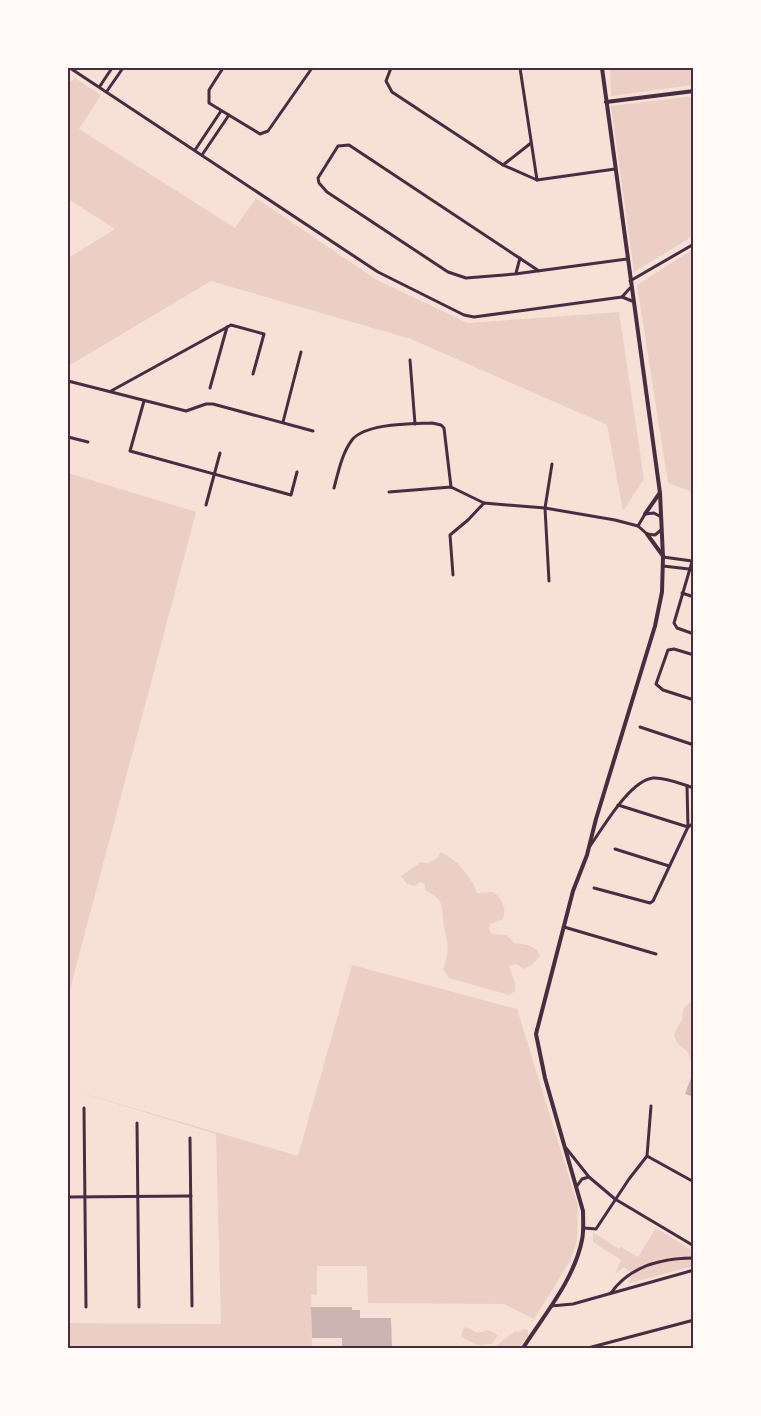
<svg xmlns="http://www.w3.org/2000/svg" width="761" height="1416" font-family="'Alegreya Sans',sans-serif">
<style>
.green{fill:#ebcfc5}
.building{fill:#ccb4b1}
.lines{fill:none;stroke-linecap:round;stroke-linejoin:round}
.minor{stroke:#4a2c40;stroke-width:3}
.tertiary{stroke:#4a2c40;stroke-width:4}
.neatline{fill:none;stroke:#4a2c40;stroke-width:2}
</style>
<rect width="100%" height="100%" fill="#f7e1d7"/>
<g class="green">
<path d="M610,68H693V85L611,96Z"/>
<path d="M75,78L101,95L79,129L235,228L256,198L377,280L468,323L619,312L644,479L623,511L607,425L411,339L211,281L70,365L68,364V258L115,229L68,199V84Z"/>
<path d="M693,96V236L634,272L611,106Z"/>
<path d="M693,249V492L668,483L637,285Z"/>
<path d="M68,473L196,512L68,997Z"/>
<path d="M441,852C456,859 472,877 477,893L494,892C502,901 507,906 503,919L490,924L489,929L492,934L507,935L514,943L528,945L537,950L540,956L532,965L523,969L516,964L509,966L515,983V991L509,995L449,978L443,969C450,948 448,947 444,926C440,905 447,902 425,890V885L421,882L414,886L407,884L401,876L421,862L428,863L437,858Z"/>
<path d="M352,965L517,1009L578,1206L577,1241L570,1261L534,1319L504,1304L368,1303L367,1266H317V1295L311,1294L312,1348H68V1323L221,1324L216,1134L68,1089L298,1156Z"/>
<path d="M693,985V1068L688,1052L677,1043L674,1035L679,1024L682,1021L683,1009L693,1000L691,991Z"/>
<path d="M656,1228L693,1251V1266L630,1283L628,1282L633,1275L624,1267L615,1274L621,1260L593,1242V1232L619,1249L621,1247L638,1257Z"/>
<path d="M466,1327C479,1333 474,1334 489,1330L498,1335L492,1344L477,1345L461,1337L463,1329Z"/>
<path d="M523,1329L528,1330V1336L518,1348H493L515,1331L519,1332Z"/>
</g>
<g class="building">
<path d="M692,1075L694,1076V1097L685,1094Z"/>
<path d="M311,1307H352V1310H360V1318H391L392,1348H342V1338H312Z"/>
</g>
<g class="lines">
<g class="minor">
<path d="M70,68L378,272L464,315L474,317L622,297L632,301"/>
<path d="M223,68L209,90V103L260,134L268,131L312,68"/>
<path d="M391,68L386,81L392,92L503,165L537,180L615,169"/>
<path d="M520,68L537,180"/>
<path d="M100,86L112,68"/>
<path d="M107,91L123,68"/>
<path d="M195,150L221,111"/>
<path d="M202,155L229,115"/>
<path d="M503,165L531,143"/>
<path d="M539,271L349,145L338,146L318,178L319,183L327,192L448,272L466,278L515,274L627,259"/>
<path d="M516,273L520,258"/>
<path d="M630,281L694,244"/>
<path d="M622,297L630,288"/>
<path d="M410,360L415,424"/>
<path d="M68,381L186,411L206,404H213L313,431"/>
<path d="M210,388L227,327"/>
<path d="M111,391L231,325L264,334L253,374"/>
<path d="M144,401L130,451L291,495L297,472"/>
<path d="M283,422L301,352"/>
<path d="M68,437L88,442"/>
<path d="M334,488C338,473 342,453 352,440C365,423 412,424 432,423L441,425L444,428L451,487"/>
<path d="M389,492L451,487L484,503"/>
<path d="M206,505L220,453"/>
<path d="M638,526L645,514L654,513L661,517"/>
<path d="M694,555L674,623L677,628L694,634"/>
<path d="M663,557L692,561"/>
<path d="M663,566L689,569"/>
<path d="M453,575L450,535L468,520L484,503L545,508L615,520L638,526L647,534L655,535L661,530"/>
<path d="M549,581L545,508L552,464"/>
<path d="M682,593L694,597"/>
<path d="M694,655L674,649L668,650L656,684L663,690L694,700"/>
<path d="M640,727L694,745"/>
<path d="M618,805L688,827L687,786"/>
<path d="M590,846C603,828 629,781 653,778C666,777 681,784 694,788"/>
<path d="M615,849L669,866"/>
<path d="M594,888L650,903L653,901L688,827L694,823"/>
<path d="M564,927L656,954"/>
<path d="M84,1108L86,1307"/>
<path d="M137,1123L139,1307"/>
<path d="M190,1138L192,1306"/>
<path d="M566,1148L589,1177L615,1199L694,1246"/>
<path d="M647,1156L694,1182"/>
<path d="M577,1186L582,1179L589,1177"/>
<path d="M68,1197L191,1196"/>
<path d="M584,1228L596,1229L629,1179L647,1156L651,1106"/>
<path d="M611,1293C630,1266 662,1258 694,1258"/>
<path d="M551,1306L573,1304L694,1270"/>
<path d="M588,1348L694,1320"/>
</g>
<g class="tertiary">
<path d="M606,102L694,91"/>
<path d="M645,514L659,494"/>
<path d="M647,534L663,556"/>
<path d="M523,1348C544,1315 574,1280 582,1240C584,1231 583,1221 583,1211L545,1078L536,1034L573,891L587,855L596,819L655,626L662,592L663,557L660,493L602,68"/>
</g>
</g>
<rect width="761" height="1416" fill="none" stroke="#fffaf5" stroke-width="138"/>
<rect x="69" y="69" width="623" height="1278" class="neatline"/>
</svg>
